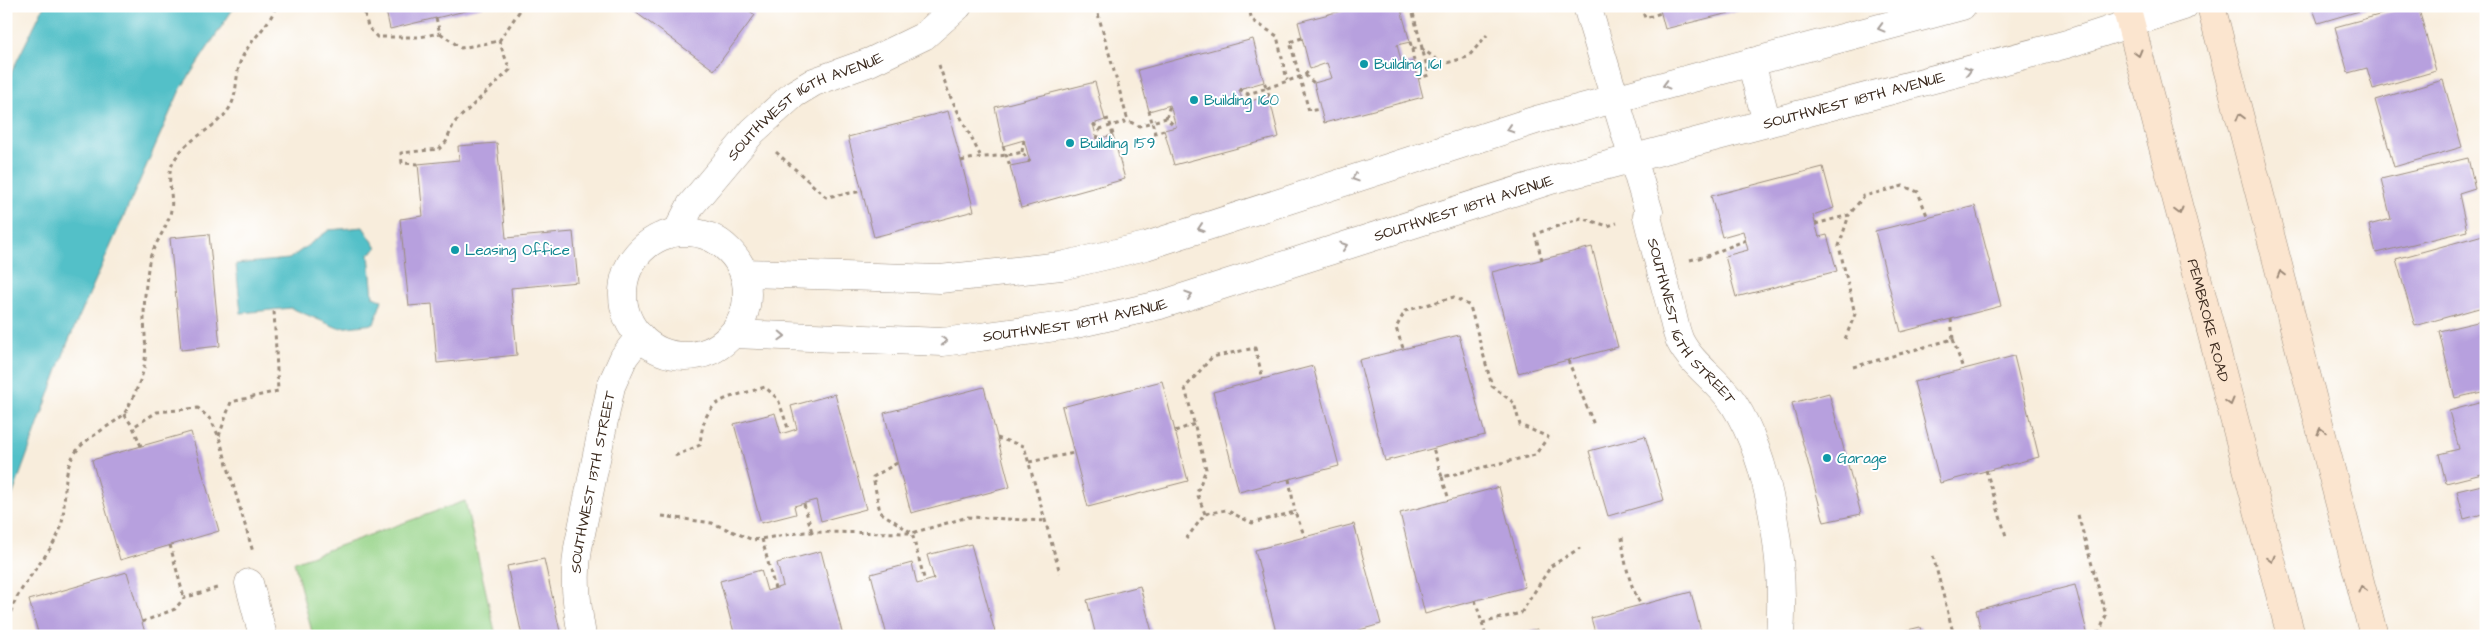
<svg xmlns="http://www.w3.org/2000/svg" width="2492" height="642" font-family="'Architects Daughter',sans-serif">
<style>
.green{fill:#97d489;stroke:#697f54}
.water{fill:#52c0c8;stroke:#467573}
.building{fill:#b7a0de}
.lines{fill:none;stroke-linecap:round;stroke-linejoin:round}
.minor-casing{stroke:#9a8c7d;stroke-width:29}
.secondary-casing{stroke:#9a8c7d;stroke-width:29}
.path{stroke:#9a8c7d;stroke-width:3;stroke-dasharray:4 4;stroke-linecap:butt}
.minor{stroke:#fff;stroke-width:28}
.secondary{stroke:#fbe5cf;stroke-width:28}
.oneway{stroke:#a79f9a}
.oneway2{stroke:#9b8876}
.culture-dot{fill:#0f9aa8;stroke:#fff;stroke-width:2}
.labels{text-anchor:middle;dominant-baseline:central;stroke-width:4;stroke-linejoin:round;paint-order:stroke}
.culture-label{font-size:15px;fill:#0d838f;stroke:#fff;text-anchor:start}
.street-label{font-size:15px;fill:#3b2a1e;stroke:#fff}
</style>
<rect width="100%" height="100%" fill="#fff"/>
<filter id="ink" filterUnits="userSpaceOnUse"><feTurbulence type="fractalNoise" baseFrequency=".02" numOctaves="2"/><feDisplacementMap in="SourceGraphic" scale="10" xChannelSelector="R" yChannelSelector="G"/><feConvolveMatrix kernelMatrix="1 2 1 2 8 2 1 2 1" color-interpolation-filters="sRGB"/></filter>
<filter id="wash" filterUnits="userSpaceOnUse"><feTurbulence type="fractalNoise" baseFrequency=".0096" numOctaves="4" result="noise"/><feDisplacementMap in="SourceGraphic" scale="20" xChannelSelector="R" yChannelSelector="G"/><feGaussianBlur stdDeviation="1.12" result="paint"/><feColorMatrix in="noise" values="0 0 0 0 0 0 0 0 0 0 0 0 0 0 0 0 0 1.4 0 .05"/><feComposite in="paint" operator="in"/></filter>
<g filter="url(#wash)">
<rect width="100%" height="100%" fill="#f8eddc"/>
<path class="green" d="M465,501L496,636H313L294,562Z"/>
<g class="water">
<path d="M44,6H235L180,90L68,342L6,513V91L12,71Z"/>
<path d="M363,227L377,248L369,254L373,297L382,300L374,324L338,328L291,308L241,313L236,264L289,259L329,230Z"/>
</g>
<g id="blocks">
<g class="building">
<path d="M385,6H482V7L390,29Z"/>
<path d="M627,6H743L755,15L714,70Z"/>
<path d="M1360,6H1400L1410,42L1397,45L1402,65L1414,62L1423,97L1324,123L1314,83L1332,78L1327,63L1310,69L1298,22Z"/>
<path d="M1659,6H1753V7L1665,29Z"/>
<path d="M2312,6H2373V7L2318,23Z"/>
<path d="M2412,6H2418L2436,71L2373,89L2367,68L2348,73L2335,27Z"/>
<path d="M1253,39L1264,82L1239,89L1243,103L1269,96L1279,137L1174,165L1164,130L1176,127L1170,105L1149,111L1138,70Z"/>
<path d="M2443,80L2462,147L2394,167L2375,100Z"/>
<path d="M1095,82L1105,120L1093,124L1097,139L1113,135L1125,179L1021,208L1010,166L1030,162L1024,140L1003,146L995,107Z"/>
<path d="M948,111L974,211L874,237L848,137Z"/>
<path d="M497,143L506,238L573,232L578,282L511,288L517,355L437,363L432,304L409,306L400,219L423,216L418,164L459,160L458,146Z"/>
<path d="M2468,158L2475,189L2459,194L2467,231L2376,253L2369,225L2391,219L2381,179Z"/>
<path d="M1823,167L1834,208L1813,215L1819,237L1827,235L1837,271L1736,297L1725,256L1748,250L1743,231L1722,237L1711,196Z"/>
<path d="M1975,206L2001,306L1901,332L1875,231Z"/>
<path d="M209,234L220,346L181,350L170,238Z"/>
<path d="M2483,235L2486,245V306L2415,326L2396,259Z"/>
<path d="M1592,247L1618,347L1518,373L1492,272Z"/>
<path d="M2486,320V391L2455,398L2439,331Z"/>
<path d="M1459,335L1485,435L1385,461L1359,360Z"/>
<path d="M2014,356L2039,457L1940,483L1914,382Z"/>
<path d="M1313,366L1339,466L1239,492L1213,392Z"/>
<path d="M1162,381L1188,481L1088,507L1062,407Z"/>
<path d="M984,387L1010,487L911,513L884,413Z"/>
<path d="M1829,393L1861,514L1824,522L1792,403Z"/>
<path d="M835,394L866,509L821,521L816,500L794,506L796,514L761,523L734,424L775,413L781,434L797,429L791,406Z"/>
<path d="M2486,401V473L2446,483L2439,454L2459,449L2449,411Z"/>
<path d="M191,432L219,531L120,560L92,460Z"/>
<path d="M1645,436L1664,500L1608,516L1589,451Z"/>
<path d="M2486,484V513L2464,519L2457,491Z"/>
<path d="M1499,487L1525,587L1425,614L1400,513Z"/>
<path d="M1354,524L1381,624L1338,636H1277L1255,550Z"/>
<path d="M971,544L996,636H887L871,574L912,563L917,584L934,579L927,555Z"/>
<path d="M821,551L843,636H735L720,581L761,570L767,591L783,586L777,563Z"/>
<path d="M544,559L561,636H522L507,566Z"/>
<path d="M127,572L146,636H39L29,600Z"/>
<path d="M2075,585L2088,636H1982L1976,610Z"/>
<path d="M1140,586L1153,636H1096L1087,600Z"/>
<path d="M1691,592L1702,636H1596L1591,618Z"/>
<path d="M1920,627L1922,636H1888V635Z"/>
<path d="M1537,629L1538,636H1512V635Z"/>
</g>
</g>
</g>
<g filter="url(#ink)">
<use href="#blocks" fill-opacity="0" stroke="#9a8c7d" stroke-width="1"/>
<g class="lines">
<defs>
<g id="minor">
<path id="s1" d="M1587,6L1649,212L1647,216C1654,246 1662,275 1670,304C1673,316 1675,330 1680,341C1692,365 1720,382 1734,404C1772,464 1785,566 1780,636"/>
<path d="M1751,62L1767,123"/>
<path id="s2" d="M677,232L691,205L753,131L794,94L814,82L870,62L924,36L958,6"/>
<circle cx="685" cy="294" r="62"/>
<path d="M744,273L940,279L1061,266L1146,246L1536,120L1962,6"/>
<path id="s3" d="M733,334L943,342L1071,325L1160,305L1551,180L2067,44L2184,6"/>
<path d="M249,583L263,636"/>
<path id="s4" d="M582,636C577,606 573,579 578,548L611,386L624,357L640,336"/>
</g>
<g id="secondary">
<path id="s5" d="M2126,6L2291,636"/>
<path d="M2211,6L2374,636"/>
</g>
</defs>
<use href="#minor" class="minor-casing"/>
<use href="#secondary" class="secondary-casing"/>
<g class="path">
<path d="M363,6L368,27L377,37H420L440,33"/>
<path d="M1248,6L1252,20L1277,36L1287,80"/>
<path d="M1641,6L1645,18L1661,13"/>
<path d="M1401,11L1412,9L1429,75L1419,78"/>
<path d="M1098,14L1128,121"/>
<path d="M436,18L440,33L461,48L499,41L523,6"/>
<path d="M1302,38L1290,42L1309,111L1320,109"/>
<path d="M1410,42L1412,49L1421,47"/>
<path d="M1421,48L1443,64L1468,57L1487,35"/>
<path d="M1412,49L1414,62"/>
<path d="M939,65L949,94L980,155"/>
<path d="M1305,75L1310,69"/>
<path d="M1239,89L1248,94L1267,88L1264,82"/>
<path d="M1269,96L1267,88L1305,75L1314,83"/>
<path d="M1243,103L1248,94"/>
<path d="M1166,118L1170,105"/>
<path d="M1105,120L1109,119L1113,135"/>
<path d="M1093,124L1100,129L1128,121L1139,126L1152,122L1149,111"/>
<path d="M1164,130L1155,133L1152,122L1166,118L1176,127"/>
<path d="M1097,139L1100,129"/>
<path d="M1003,146L1010,166"/>
<path d="M776,152L826,197L863,191"/>
<path d="M1022,152L1024,140"/>
<path d="M961,161C982,155 1001,158 1022,152L1030,162"/>
<path d="M418,164L402,163L401,153L439,149L446,142L454,123L510,70L499,41"/>
<path d="M1815,224L1849,215L1864,196L1903,186L1918,192L1928,218"/>
<path d="M1542,260L1535,234L1581,218L1608,226L1617,223"/>
<path d="M1690,260L1707,256L1746,240"/>
<path d="M1951,319L1953,339"/>
<path d="M1845,339L1855,314L1839,246L1849,215"/>
<path d="M1403,348L1396,328L1405,311L1454,297L1470,306L1492,386L1514,403L1520,425L1548,437L1535,455L1442,477L1433,448"/>
<path d="M1568,360L1594,425"/>
<path d="M1853,367L1953,339L1963,369"/>
<path d="M124,414L133,427"/>
<path d="M1175,431L1195,424"/>
<path d="M219,436L231,402L278,391L274,310"/>
<path d="M997,438L1024,446L1060,573"/>
<path d="M141,446L133,427L157,412L198,408L211,420L219,437L253,552"/>
<path d="M675,456L700,445C704,396 724,400 765,387L778,399L789,431"/>
<path d="M1029,462L1074,453"/>
<path d="M897,463L873,477L880,512L912,533L925,582"/>
<path d="M1986,470L2006,536"/>
<path d="M1442,477L1449,500"/>
<path d="M1289,479L1295,512"/>
<path d="M804,504L812,532"/>
<path d="M1205,514L1197,493L1206,469L1185,388L1212,357L1255,348L1263,379"/>
<path d="M2078,515L2106,615L2100,631L2088,635"/>
<path d="M662,516L712,523L753,540L805,532L912,533L968,517L1046,521"/>
<path d="M1622,537C1624,561 1629,584 1641,605"/>
<path d="M762,539L775,589"/>
<path d="M1186,539L1205,514L1226,510L1252,523L1295,512L1305,537"/>
<path d="M170,545L184,598"/>
<path d="M1933,556L1954,636"/>
<path d="M1475,600L1486,636"/>
<path d="M142,622L175,609L184,598L217,588"/>
<path d="M1482,623L1521,613L1551,566L1580,548"/>
<path d="M10,636C0,600 48,562 60,530C68,506 60,474 75,453C86,437 108,428 123,415C128,410 138,387 141,378C148,359 145,339 144,319C144,300 146,281 149,262C151,248 168,228 171,210C174,197 166,178 172,165C183,138 217,130 230,107C238,94 235,74 241,60C250,39 269,27 276,6"/>
</g>
<use href="#minor" class="minor"/>
<use href="#secondary" class="secondary"/>
</g>
<defs><path id="oneway-chevron" d="M-2-3.5L2.5 0L-2 3.5" fill="none" stroke-width="1.6" stroke-linecap="round" stroke-linejoin="round" transform="scale(1.25)"/></defs>
<g class="oneway">
<use href="#oneway-chevron" transform="translate(1881 28) rotate(165)"/>
<use href="#oneway-chevron" transform="translate(1968 71) rotate(-15)"/>
<use href="#oneway-chevron" transform="translate(1666 85) rotate(165)"/>
<use href="#oneway-chevron" transform="translate(1510 129) rotate(162)"/>
<use href="#oneway-chevron" transform="translate(1355 178) rotate(162)"/>
<use href="#oneway-chevron" transform="translate(1201 228) rotate(162)"/>
<use href="#oneway-chevron" transform="translate(1344 246) rotate(-18)"/>
<use href="#oneway-chevron" transform="translate(1189 295) rotate(-18)"/>
<use href="#oneway-chevron" transform="translate(782 336) rotate(2)"/>
<use href="#oneway-chevron" transform="translate(944 341) rotate(-3)"/>
</g>
<g class="oneway2">
<use href="#oneway-chevron" transform="translate(2138 53) rotate(75)"/>
<use href="#oneway-chevron" transform="translate(2240 117) rotate(-105)"/>
<use href="#oneway-chevron" transform="translate(2179 211) rotate(75)"/>
<use href="#oneway-chevron" transform="translate(2281 274) rotate(-105)"/>
<use href="#oneway-chevron" transform="translate(2230 402) rotate(75)"/>
<use href="#oneway-chevron" transform="translate(2321 431) rotate(-105)"/>
<use href="#oneway-chevron" transform="translate(2271 559) rotate(75)"/>
<use href="#oneway-chevron" transform="translate(2362 589) rotate(-105)"/>
</g>
</g>
<g class="culture-dot">
<circle cx="1364" cy="64" r="5"/>
<circle cx="1194" cy="100" r="5"/>
<circle cx="1070" cy="143" r="5"/>
<circle cx="455" cy="250" r="5"/>
<circle cx="1827" cy="458" r="5"/>
</g>
<g class="labels">
<g class="culture-label">
<text x="1374" y="64">Building 161</text>
<text x="1204" y="100">Building 160</text>
<text x="1080" y="143">Building 159</text>
<text x="465" y="250">Leasing Office</text>
<text x="1837" y="458">Garage</text>
</g>
<g class="street-label">
<text stroke="none"><textPath href="#s3" startOffset="1154">SOUTHWEST 118TH AVENUE</textPath></text>
<text stroke="none"><textPath href="#s2" startOffset="185">SOUTHWEST 116TH AVENUE</textPath></text>
<text stroke="none"><textPath href="#s3" startOffset="749">SOUTHWEST 118TH AVENUE</textPath></text>
<text stroke="none"><textPath href="#s3" startOffset="344">SOUTHWEST 118TH AVENUE</textPath></text>
<text stroke="none"><textPath href="#s1" startOffset="336">SOUTHWEST 16TH STREET</textPath></text>
<text stroke="none"><textPath href="#s5" startOffset="325">PEMBROKE ROAD</textPath></text>
<text stroke="none"><textPath href="#s4" startOffset="156">SOUTHWEST 13TH STREET</textPath></text>
</g>
</g>
<rect width="2492" height="642" fill="none" stroke="#fff" stroke-width="25"/>
</svg>
